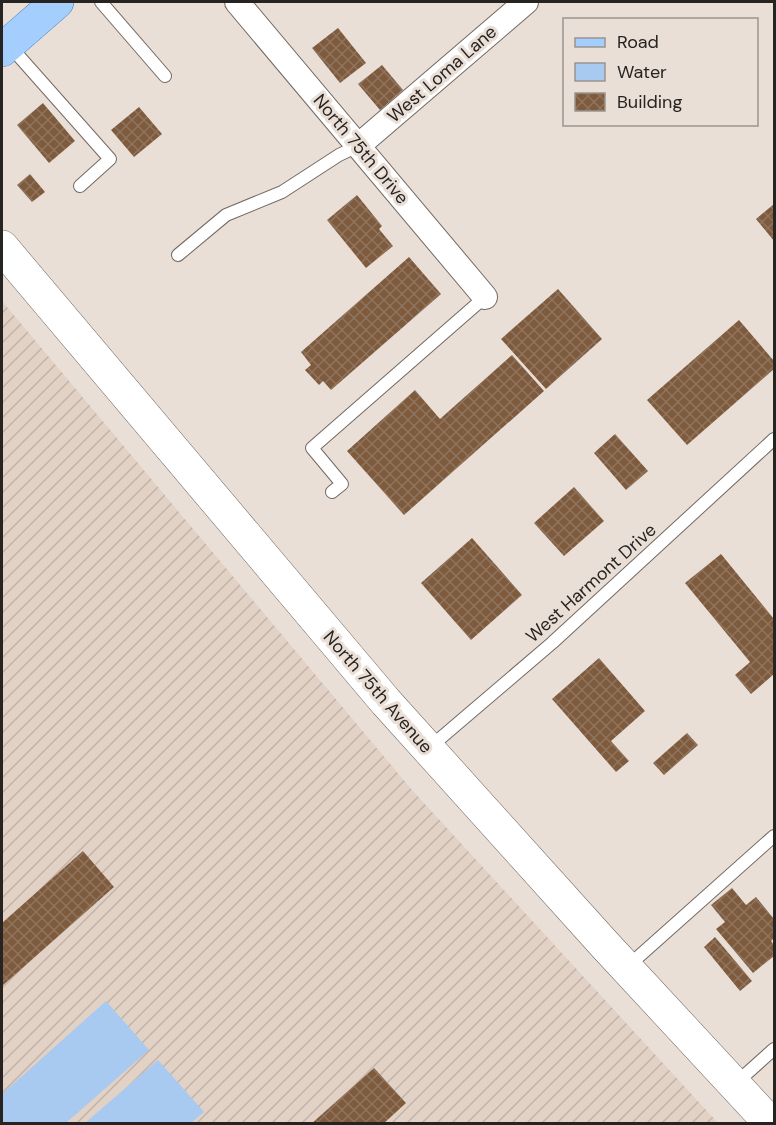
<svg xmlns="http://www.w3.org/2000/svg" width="776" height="1125" font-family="'DM Sans',sans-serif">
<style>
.industrial{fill:url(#industrial-furrows)}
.water{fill:#a9caf0}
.building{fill:url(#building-cross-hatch)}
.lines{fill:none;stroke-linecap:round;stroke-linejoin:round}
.service-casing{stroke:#726962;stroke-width:14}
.minor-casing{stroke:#726962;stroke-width:26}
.secondary-casing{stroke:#726962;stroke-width:34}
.primary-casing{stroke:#507db0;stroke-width:34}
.service{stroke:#fff;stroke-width:12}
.minor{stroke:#fff;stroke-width:24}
.secondary{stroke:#fff;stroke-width:33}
.primary{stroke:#a3cefe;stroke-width:33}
.labels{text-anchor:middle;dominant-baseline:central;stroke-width:6;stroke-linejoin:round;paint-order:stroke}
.street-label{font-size:18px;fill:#272320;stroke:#e9dfd7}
</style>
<defs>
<pattern id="industrial-furrows" width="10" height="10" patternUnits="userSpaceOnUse" patternTransform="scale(1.5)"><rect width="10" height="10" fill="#e2d1c5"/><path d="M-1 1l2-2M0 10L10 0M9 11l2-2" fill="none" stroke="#c2b3a9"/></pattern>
<pattern id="building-cross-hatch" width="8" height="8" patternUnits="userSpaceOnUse" patternTransform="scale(1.5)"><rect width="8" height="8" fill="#7f5b3e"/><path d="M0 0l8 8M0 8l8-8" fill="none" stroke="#8f745e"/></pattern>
</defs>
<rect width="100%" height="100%" fill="#e9dfd7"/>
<path class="industrial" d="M2,301L412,790L718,1123H2Z"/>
<g class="water">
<path d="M106,1001L149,1050L66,1123H2V1094Z"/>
<path d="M158,1060L204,1112L191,1123H85Z"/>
</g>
<g class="building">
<path d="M338,28L366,63L340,83L312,48Z"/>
<path d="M382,65L403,90L380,110L358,84Z"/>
<path d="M43,103L75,141L49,163L17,125Z"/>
<path d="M139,107L162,134L134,157L111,130Z"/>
<path d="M30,174L45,192L32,202L17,185Z"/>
<path d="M357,195L382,226L379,229L393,246L366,268L327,220Z"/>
<path d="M774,204V241L756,219Z"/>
<path d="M409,257L441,294L331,390L323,381L319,385L305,370L311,365L301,352Z"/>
<path d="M558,289L602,339L546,389L501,339Z"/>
<path d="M739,320L774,361V369L687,445L647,400Z"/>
<path d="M512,355L544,391L404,515L347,451L415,390L440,419Z"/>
<path d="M615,434L648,471L626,490L594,453Z"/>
<path d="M574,487L604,521L564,556L534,523Z"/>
<path d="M472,538L522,595L471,640L421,583Z"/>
<path d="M721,554L774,619V674L751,694L735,675L750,662L685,583Z"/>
<path d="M599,658L645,711L611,741L629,761L616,772L552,699Z"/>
<path d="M687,733L698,745L664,775L653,763Z"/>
<path d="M83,851L114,887L2,986V923Z"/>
<path d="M732,888L746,905L756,897L774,919V938L771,941L774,945V956L753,973L716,929L725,922L711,905Z"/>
<path d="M715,937L752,981L740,991L704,947Z"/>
<path d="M374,1068L406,1103L383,1124H311Z"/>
</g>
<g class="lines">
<defs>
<g id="service">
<path d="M101,2L165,76"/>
<path d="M9,45L110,159L80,186"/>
<path d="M178,255L226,215L282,192L339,155L358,146"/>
<path d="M332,492L342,484L312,448L485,297"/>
<path d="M429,748L552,643L774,439"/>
<path d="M627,967L774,836"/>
<path d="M735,1084L774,1049"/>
</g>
<g id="minor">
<path d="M237,2L485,297"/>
<path d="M358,146L526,2"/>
</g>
<path id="secondary" d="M2,247L386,702L605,945L771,1124"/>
<path id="primary" d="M2,50L57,2"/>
</defs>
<use href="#service" class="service-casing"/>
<use href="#minor" class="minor-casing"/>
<use href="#secondary" class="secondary-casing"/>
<use href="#primary" class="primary-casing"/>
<use href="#service" class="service"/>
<use href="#minor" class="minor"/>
<use href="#secondary" class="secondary"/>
<use href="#primary" class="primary"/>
</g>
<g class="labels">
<g class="street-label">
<text transform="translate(442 74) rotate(-41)">West Loma Lane</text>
<text transform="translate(361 149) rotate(50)">North 75th Drive</text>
<text transform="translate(591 583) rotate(-42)">West Harmont Drive</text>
<text transform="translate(378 692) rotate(49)">North 75th Avenue</text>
</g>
</g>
<rect width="776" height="1125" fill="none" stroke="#272320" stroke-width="6"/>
<rect x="563" y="18" width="195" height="108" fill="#e9dfd7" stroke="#9b948e" stroke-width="1.5"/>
<rect x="575" y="38" width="30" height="9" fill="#a3cefe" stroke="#9b948e" stroke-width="1.5"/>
<text x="617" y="48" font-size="18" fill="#272320">Road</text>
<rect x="575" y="63" width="30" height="18" fill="#a9caf0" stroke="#9b948e" stroke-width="1.5"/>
<text x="617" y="78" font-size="18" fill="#272320">Water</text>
<rect x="575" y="93" width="30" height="18" fill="url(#building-cross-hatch)" stroke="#9b948e" stroke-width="1.5"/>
<text x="617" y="108" font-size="18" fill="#272320">Building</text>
</svg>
